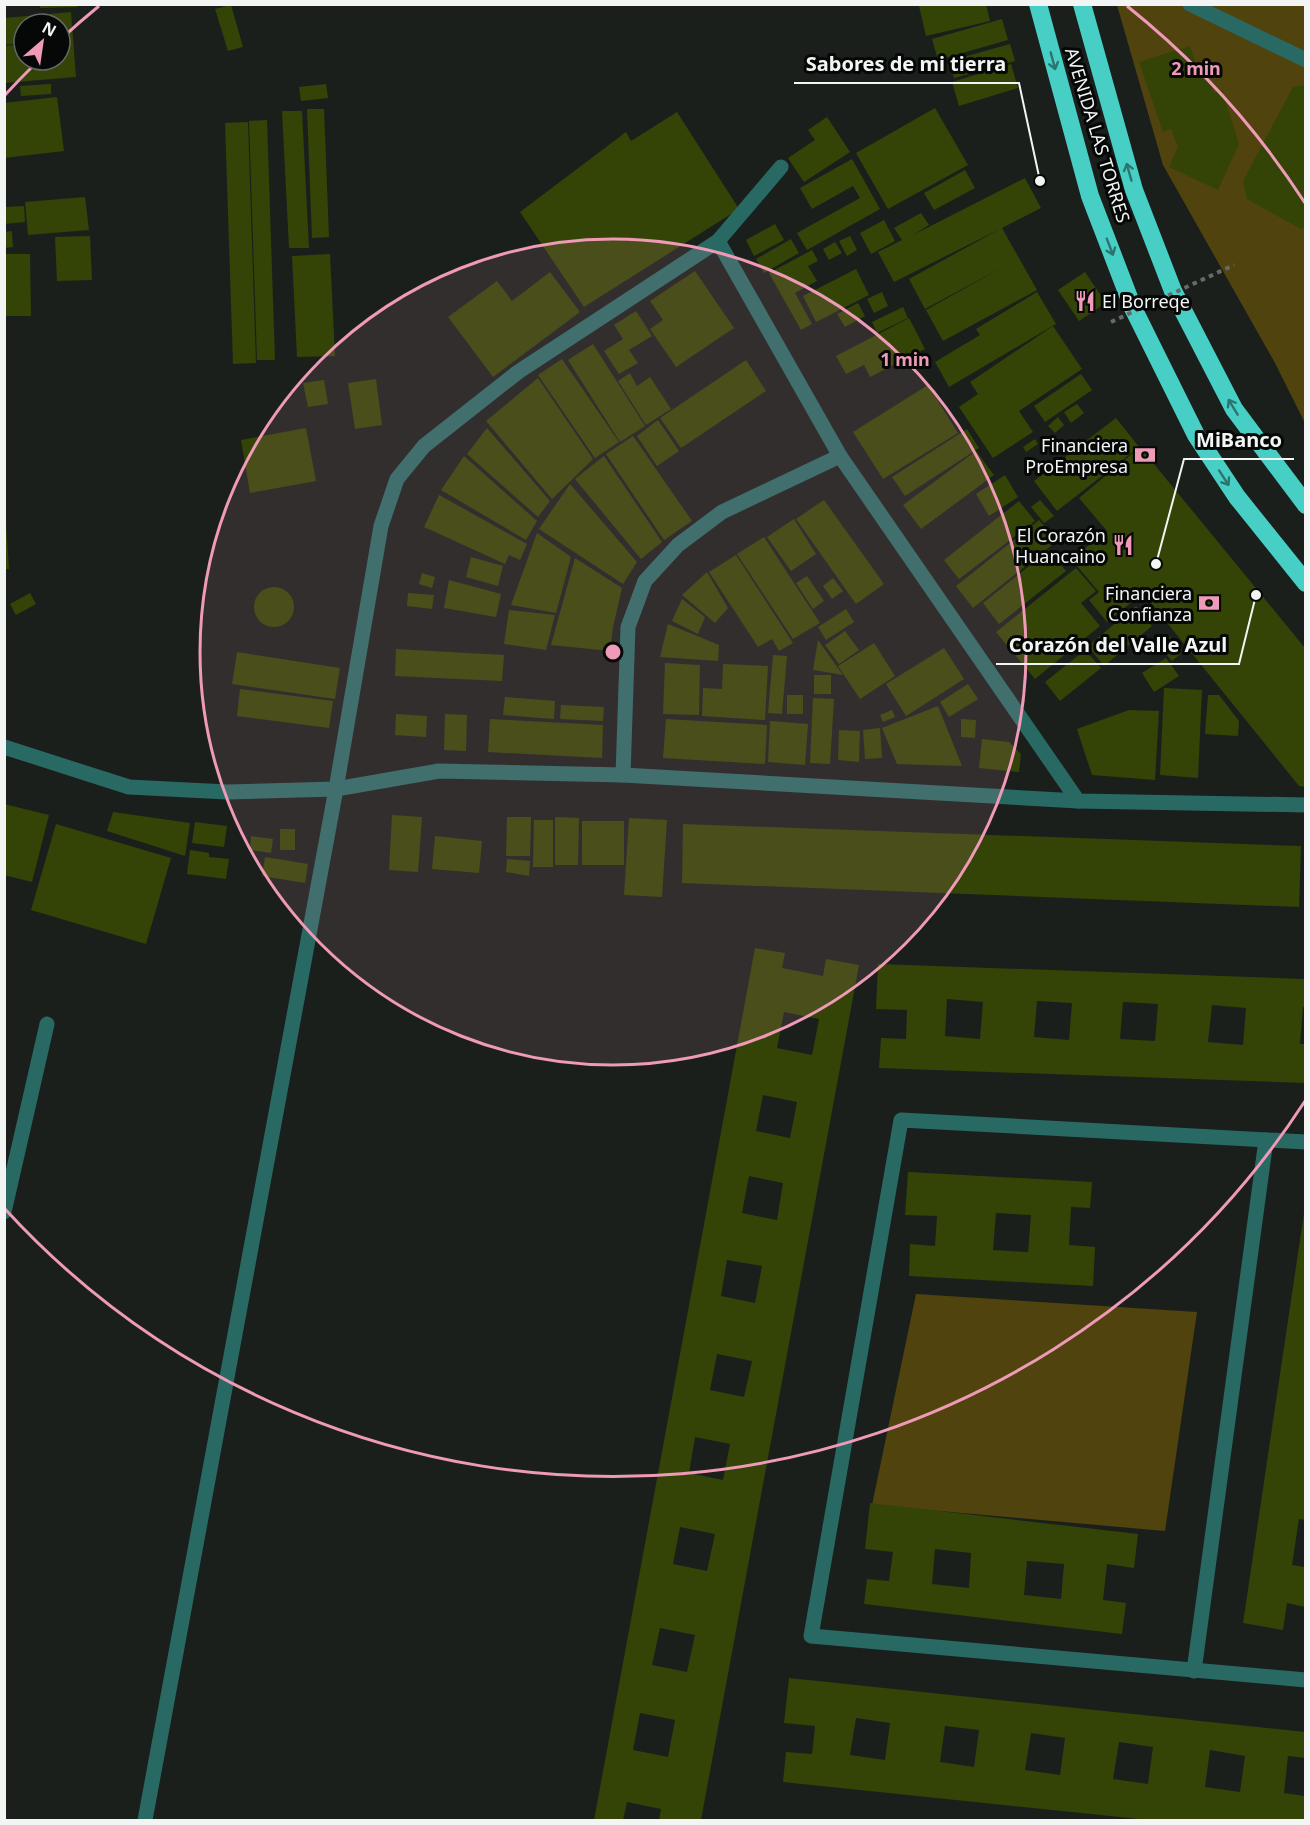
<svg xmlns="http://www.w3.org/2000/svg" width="1310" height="1825" font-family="'Noto Sans',sans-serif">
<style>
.green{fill:#51430e}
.building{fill:#334406;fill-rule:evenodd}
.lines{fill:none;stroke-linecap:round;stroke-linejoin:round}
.minor{stroke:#296964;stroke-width:15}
.highway{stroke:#47cfc6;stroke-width:18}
.path-bridge{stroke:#666a68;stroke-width:4;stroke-dasharray:4.5 4.5;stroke-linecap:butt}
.oneway{stroke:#2a7570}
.ring{fill:none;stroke:#ef9ab7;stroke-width:3}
.labels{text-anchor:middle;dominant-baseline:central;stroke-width:6;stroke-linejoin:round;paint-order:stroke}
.street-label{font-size:18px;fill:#f2f5f3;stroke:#060807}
.poi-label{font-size:18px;fill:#f2f5f3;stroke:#060807;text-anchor:end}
.centre{fill:#ef9ab7;stroke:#060807;stroke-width:3}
.ring-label{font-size:18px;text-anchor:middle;font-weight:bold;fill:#ef9ab7;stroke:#060807;stroke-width:6;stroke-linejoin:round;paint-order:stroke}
.leader{fill:none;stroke:#f2f5f3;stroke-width:2}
.callout-dot{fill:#f2f5f3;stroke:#060807;stroke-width:2}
.callout-label{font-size:20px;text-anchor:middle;font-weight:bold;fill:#f2f5f3;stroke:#060807;stroke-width:6;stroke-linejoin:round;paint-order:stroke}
</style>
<rect width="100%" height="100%" fill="#1a1f1c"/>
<g class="green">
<path d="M1117,5H1305V423L1275,363L1163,165Z"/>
<path d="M916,1294L1197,1312L1165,1531L872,1505Z"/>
</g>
<g class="building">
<path d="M40,4H77V7L40,8Z"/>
<path d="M927,4H986L990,21L926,36L919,6Z"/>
<path d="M231,5L243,47L228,51L215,9Z"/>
<path d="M71,12L76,77L4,83V46L24,44V60H60V24H24V43L4,45V18Z"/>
<path d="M1002,19L1008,40L938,60L932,39Z"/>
<path d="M1010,44L1015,61L954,78L949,61Z"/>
<path d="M1190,46L1197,67L1204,65L1214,93L1222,90L1239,144L1218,190L1169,167L1178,147L1171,129L1163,132L1139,62Z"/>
<path d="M1011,64L1018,88L959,106L952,82Z"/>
<path d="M51,84V94L21,96L20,86Z"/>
<path d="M326,84L328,98L301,101L299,87Z"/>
<path d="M1305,85V227L1301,229L1247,199L1243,181L1293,87Z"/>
<path d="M57,97L64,151L4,158V103Z"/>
<path d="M935,108L968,165L888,209L856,153Z"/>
<path d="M307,109H324L329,237L312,238Z"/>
<path d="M282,111H302L309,248H289Z"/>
<path d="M677,112L739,209L584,307L520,212L626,132L631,141Z"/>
<path d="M827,117L850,152L804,182L788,158L815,140L808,130Z"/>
<path d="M267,120L275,360H257L249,121Z"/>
<path d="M248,122L256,363L233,364L225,123Z"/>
<path d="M852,159L880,209L807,250L797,233L860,198L853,186L812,209L800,188Z"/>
<path d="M965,170L975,188L934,210L924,193Z"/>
<path d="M1025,178L1041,208L1002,228L1037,290L943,341L926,310L1001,268L925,309L909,279L1000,229L894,282L878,252L902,240L894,228L921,213L929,225L913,235Z"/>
<path d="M85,197L89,230L28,235L25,202Z"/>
<path d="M24,206L25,222L4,224V207Z"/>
<path d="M884,220L895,241L871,254L860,233Z"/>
<path d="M775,224L784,240L754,256L746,240Z"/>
<path d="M12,231L13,247L4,248V232Z"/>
<path d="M90,236L92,280L57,281L55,237Z"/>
<path d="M850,236L857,250L847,256L839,241Z"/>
<path d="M791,239L799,253L764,273L756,259Z"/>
<path d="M835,242L842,253L829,260L823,249Z"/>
<path d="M812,250L818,261L808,266L817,281L795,293L812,324L801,330L769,273Z"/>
<path d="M4,254H30L31,316H4Z"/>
<path d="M330,254L335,356L297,357L292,256Z"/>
<path d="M856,269L869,295L816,322L803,296Z"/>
<path d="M695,271L734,328L676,367L650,329L663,320L650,301Z"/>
<path d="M550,272L580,312L493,377L448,317L497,281L512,301Z"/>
<path d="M1085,272L1106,303L1079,321L1058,290Z"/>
<path d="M882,292L888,306L874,313L867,299Z"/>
<path d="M1037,292L1056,324L949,387L935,362L980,335L976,329Z"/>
<path d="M858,303L865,316L845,327L837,314Z"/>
<path d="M903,307L908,318L877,333L872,322Z"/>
<path d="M636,311L652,336L629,350L638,363L619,374L604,351L623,339L614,325Z"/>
<path d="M909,318L925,349L870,377L864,365L846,374L836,356Z"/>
<path d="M1053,326L1082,369L1019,411L1033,432L993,458L959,407L978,394L970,382Z"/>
<path d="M593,344L645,426L620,442L568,360Z"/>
<path d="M562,359L619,442L595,458L538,375Z"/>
<path d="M746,360L766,391L681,448L660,418Z"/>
<path d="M630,373L637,386L650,377L671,409L646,425L618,381Z"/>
<path d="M1081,374L1092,390L1045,422L1034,406Z"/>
<path d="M538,378L593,459L552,499L486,421Z"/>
<path d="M376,379L382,425L355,429L348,383Z"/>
<path d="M324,380L328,404L308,407L303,383Z"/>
<path d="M928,385L958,433L883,479L853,432Z"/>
<path d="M1077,404L1084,413L1071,423L1064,412Z"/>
<path d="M1058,417L1064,425L1055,433L1048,426Z"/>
<path d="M1116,418L1139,447L1057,511L1034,481Z"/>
<path d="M658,420L679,451L657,466L637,436Z"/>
<path d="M306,428L316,481L250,493L241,440Z"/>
<path d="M487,428L550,501L538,517L467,454Z"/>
<path d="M967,429L979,448L905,496L892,477Z"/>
<path d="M633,436L692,521L664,540L606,454Z"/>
<path d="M1035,439L1038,444L1026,452L1023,447Z"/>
<path d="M1140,447L1305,648V787L1299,786L1143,593L1107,622L1089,600L1099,592L1071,559L1107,531L1079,498Z"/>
<path d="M976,451L994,475L921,529L903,505Z"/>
<path d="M464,456L537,521L526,540L441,490Z"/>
<path d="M604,456L662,542L641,559L575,479Z"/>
<path d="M1042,459L1046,468L1035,472L1031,465Z"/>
<path d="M1005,475L1018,497L989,516L976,494Z"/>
<path d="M570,484L637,562L623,584L539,529Z"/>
<path d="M439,495L527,544L520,560L509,555L505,564L424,527Z"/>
<path d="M824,500L884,584L856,604L796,519Z"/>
<path d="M1040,500L1054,516L1044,523L1031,507Z"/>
<path d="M1019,501L1035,521L959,579L944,560Z"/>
<path d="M794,519L816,554L791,571L767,537Z"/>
<path d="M1039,520L1057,541L973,608L956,586Z"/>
<path d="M4,523H6L9,569H4Z"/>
<path d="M537,533L571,557L556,613L511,605Z"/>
<path d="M764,537L820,623L793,639L737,554Z"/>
<path d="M1049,550L1066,571L999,624L983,603Z"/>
<path d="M736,555L793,643L779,651L772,639L758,647L709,572Z"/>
<path d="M471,557L503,566L498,586L466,577Z"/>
<path d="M575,558L622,588L613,627L610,651L551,645Z"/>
<path d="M1076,568L1096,591L1081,603L1100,626L1035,679L996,632Z"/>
<path d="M707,572L728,608L715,623L682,595Z"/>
<path d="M422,573L435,577L432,588L419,584Z"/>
<path d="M807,576L824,601L813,609L796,583Z"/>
<path d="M833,578L843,591L832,599L823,586Z"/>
<path d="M449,580L501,594L496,617L444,608Z"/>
<circle cx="274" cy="607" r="20"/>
<path d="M30,593L36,604L16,615L10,604Z"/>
<path d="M408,593L434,595L432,609L407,606Z"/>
<path d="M682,599L705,617L698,634L672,621Z"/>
<path d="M1136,606L1152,626L1104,666L1088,646Z"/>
<path d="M846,609L854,622L826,640L818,627Z"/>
<path d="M509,610L555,615L546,650L504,644Z"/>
<path d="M668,624L719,645L718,661L660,657Z"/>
<path d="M845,631L859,650L839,664L825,645Z"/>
<path d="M1168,635L1183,652L1172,661L1157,644Z"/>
<path d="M818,640L843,675L813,670Z"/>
<path d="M874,643L895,676L860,699L838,666Z"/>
<path d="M944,648L964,679L906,716L886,684Z"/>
<path d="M396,649L504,655L502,681L395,676Z"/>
<path d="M1085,650L1101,668L1060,701L1045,682Z"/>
<path d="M237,652L340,668L335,699L232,684Z"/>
<path d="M773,655L787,656L782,714L768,713Z"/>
<path d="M1166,658L1179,676L1154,692L1142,673Z"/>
<path d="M665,663L700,665L699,715L663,714Z"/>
<path d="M723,664L768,666L765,720L702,716L703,688L722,689Z"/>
<rect x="814" y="675" width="17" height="19"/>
<path d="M968,684L978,699L949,717L940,702Z"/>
<path d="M1164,688L1202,690L1198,778L1160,775Z"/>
<path d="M240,689L333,701L329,728L237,716Z"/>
<rect x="787" y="695" width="16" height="19"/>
<path d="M1208,695H1219L1239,721L1238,736L1205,734Z"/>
<path d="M505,697L555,701L554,719L503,715Z"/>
<path d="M813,698L834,699L830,764L810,763Z"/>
<path d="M561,705L604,707L603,721L560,719Z"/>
<path d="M938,706L962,766L897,764L882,728Z"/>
<path d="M892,710L895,717L883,722L880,715Z"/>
<path d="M1129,710L1159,711L1155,780L1092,775L1077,729Z"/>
<path d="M396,714L427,716L426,737L395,735Z"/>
<path d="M445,714L467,715L466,751L444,750Z"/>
<path d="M490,719L603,725L602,758L488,752Z"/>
<path d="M666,719L767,725L765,764L663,758Z"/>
<path d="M961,719L976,720L975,738L961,737Z"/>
<path d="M770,721L808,724L805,765L768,762Z"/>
<path d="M880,728L882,758L865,759L863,730Z"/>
<path d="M839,730L860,731L859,762L838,760Z"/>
<path d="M982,739L1009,742L1021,754L1019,772L979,768Z"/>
<path d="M4,804L49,815L32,882L4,875Z"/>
<path d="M113,812L190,823L185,856L107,831Z"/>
<path d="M392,815L422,817L418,872L389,870Z"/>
<path d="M507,817H531L530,856H506Z"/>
<path d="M555,817L579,818L578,865H555Z"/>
<path d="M629,818L667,820L662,897L624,895Z"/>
<path d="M534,820H553V867H533Z"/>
<rect x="582" y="821" width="42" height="44"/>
<path d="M195,822L227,826L224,847L192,843Z"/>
<path d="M56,824L171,858L146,944L31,910Z"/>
<path d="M683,824L1301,846L1299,907L682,883Z"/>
<rect x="280" y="829" width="15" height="21"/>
<path d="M251,836L273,839L271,853L250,850Z"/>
<path d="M435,836L482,841L479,873L432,869Z"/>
<path d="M190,850L209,853V857L229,859L226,879L187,874Z"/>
<path d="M265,857L308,864L305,883L262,876Z"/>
<path d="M507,859L530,861L529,876L506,872Z"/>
<path d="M755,948L785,953L782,968L823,976L826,959L859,965L701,1820H659L661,1809L627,1802L623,1820H594ZM784,1012L819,1019L812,1055L777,1048ZM763,1095L797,1102L790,1138L756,1131ZM749,1176L783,1183L777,1220L742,1213ZM727,1260L762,1266L755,1303L721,1296ZM717,1354L752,1361L744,1397L710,1390ZM695,1437L730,1444L723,1480L689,1473ZM680,1527L715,1534L707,1571L673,1564ZM660,1628L695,1635L687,1672L652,1665ZM640,1713L675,1720L668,1757L633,1750Z"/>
<path d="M878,964L1305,979V1007H1303L1300,1044H1305V1083L879,1068L881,1038L906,1039L907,1010L876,1009ZM947,999L983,1002L980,1039L945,1036ZM1037,1001L1072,1003L1069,1040L1034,1037ZM1123,1002L1158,1004L1155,1041L1120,1039ZM1212,1005L1246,1008L1243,1045L1208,1042Z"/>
<path d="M908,1172L1092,1182L1090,1208L1071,1207L1069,1245L1095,1247L1093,1286L909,1276L910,1244L935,1246L937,1216L905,1215ZM996,1213L1031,1215L1028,1252L993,1250Z"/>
<path d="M1304,1213L1305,1520L1299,1519L1292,1565L1305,1567V1607L1287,1603L1283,1630L1243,1623Z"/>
<path d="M870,1503L1138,1534L1134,1568L1107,1564L1103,1600L1126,1603L1122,1634L864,1604L867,1579L889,1581L893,1552L865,1549ZM935,1549L971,1553L969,1588L932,1584ZM1027,1561L1064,1564L1061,1599L1024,1595Z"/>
<path d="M789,1678L1305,1732V1758L1288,1756L1284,1793L1305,1796V1820H1149L783,1782L786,1752L812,1754L815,1726L784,1723ZM856,1718L890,1723L885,1760L850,1755ZM945,1726L979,1730L974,1767L940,1762ZM1031,1733L1065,1738L1060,1775L1025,1770ZM1119,1742L1153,1747L1148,1784L1113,1779ZM1210,1750L1245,1756L1240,1792L1205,1787Z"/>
</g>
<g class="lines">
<g class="minor">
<path d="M1190,4L1306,60"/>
<path d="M718,241L840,456L1078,801"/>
<path d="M4,747L129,787L227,792L336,789L439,771L623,775L1078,801L1306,805"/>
<path d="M623,775L628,627L645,581L678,545L722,512L840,456"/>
<path d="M1306,1142L901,1120L811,1636L1306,1680"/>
<path d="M4,1212L47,1024"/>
<path d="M1194,1671L1266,1140"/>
<path d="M145,1820L336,789L381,526L397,479L424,446L518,372L718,241L781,167"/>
</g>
<g class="highway">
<path d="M1038,4L1090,196L1133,308L1196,435L1237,497L1306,583"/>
<path d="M1082,4L1134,190L1173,291L1234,409L1306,505"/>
</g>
<path class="path-bridge" d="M1111,322L1234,265"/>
</g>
<defs><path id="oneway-shaft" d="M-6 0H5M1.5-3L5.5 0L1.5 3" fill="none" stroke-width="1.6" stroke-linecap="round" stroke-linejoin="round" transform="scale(1.5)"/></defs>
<g class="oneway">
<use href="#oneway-shaft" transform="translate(1053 61) rotate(75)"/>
<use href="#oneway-shaft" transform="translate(1129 172) rotate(-106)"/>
<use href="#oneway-shaft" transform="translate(1110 247) rotate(69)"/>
<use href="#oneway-shaft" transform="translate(1233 407) rotate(-121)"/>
<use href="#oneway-shaft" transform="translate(1224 478) rotate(57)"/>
</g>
<circle cx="613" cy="652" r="413" fill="#ef9ab7" fill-opacity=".12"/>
<g class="ring">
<circle cx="613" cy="652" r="413"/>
<path d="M1305 1101A825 825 0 0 1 5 1209M5 95A825 825 0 0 1 35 64M61 39A825 825 0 0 1 99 6M1127 6A825 825 0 0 1 1305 203"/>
</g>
<defs>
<symbol id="restaurant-bare" viewBox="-9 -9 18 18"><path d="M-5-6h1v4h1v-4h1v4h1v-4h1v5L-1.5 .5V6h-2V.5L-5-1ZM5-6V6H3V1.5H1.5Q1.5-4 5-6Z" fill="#ef9ab7" stroke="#060807" stroke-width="2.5" paint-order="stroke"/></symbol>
<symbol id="bank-bare" viewBox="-9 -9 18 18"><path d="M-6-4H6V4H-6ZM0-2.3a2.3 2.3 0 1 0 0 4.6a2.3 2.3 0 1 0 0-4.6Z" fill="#ef9ab7" stroke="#060807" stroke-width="2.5" paint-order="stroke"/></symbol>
</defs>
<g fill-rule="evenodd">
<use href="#restaurant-bare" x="1070" y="286" width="30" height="30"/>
<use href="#bank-bare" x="1130" y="440" width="30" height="30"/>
<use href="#restaurant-bare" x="1108" y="530" width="30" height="30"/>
<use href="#bank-bare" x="1194" y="588" width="30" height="30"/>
</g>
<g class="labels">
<g class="street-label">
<text transform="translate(1098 135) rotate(73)">AVENIDA LAS TORRES</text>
</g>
<g class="poi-label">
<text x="1102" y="301" text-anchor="start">El Borreqe</text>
<text x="1128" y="445">Financiera<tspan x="1128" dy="21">ProEmpresa</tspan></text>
<text x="1106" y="535">El Corazón<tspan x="1106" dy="21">Huancaino</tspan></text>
<text x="1192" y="593">Financiera<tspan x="1192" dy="21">Confianza</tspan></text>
</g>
</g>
<circle cx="613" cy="652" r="9" class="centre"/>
<g class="ring-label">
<text x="1196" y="75">2 min</text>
<text x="905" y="366">1 min</text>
</g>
<path class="leader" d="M1040 181L1019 83H794M1156 564L1184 459H1294M1256 595L1239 664H996"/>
<g class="callout-dot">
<circle cx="1040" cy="181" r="6"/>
<circle cx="1156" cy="564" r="6"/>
<circle cx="1256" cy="595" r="6"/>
</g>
<g class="callout-label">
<text x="906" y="71">Sabores de mi tierra</text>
<text x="1239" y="447">MiBanco</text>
<text x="1118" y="652">Corazón del Valle Azul</text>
</g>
<rect width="1310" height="1825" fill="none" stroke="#f2f5f3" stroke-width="12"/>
<g transform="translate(42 42) rotate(29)"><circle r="28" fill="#060807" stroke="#646765" stroke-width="1.5"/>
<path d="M0-4.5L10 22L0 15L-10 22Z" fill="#ef9ab7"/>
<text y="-9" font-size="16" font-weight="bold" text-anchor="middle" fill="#f2f5f3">N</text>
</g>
</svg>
